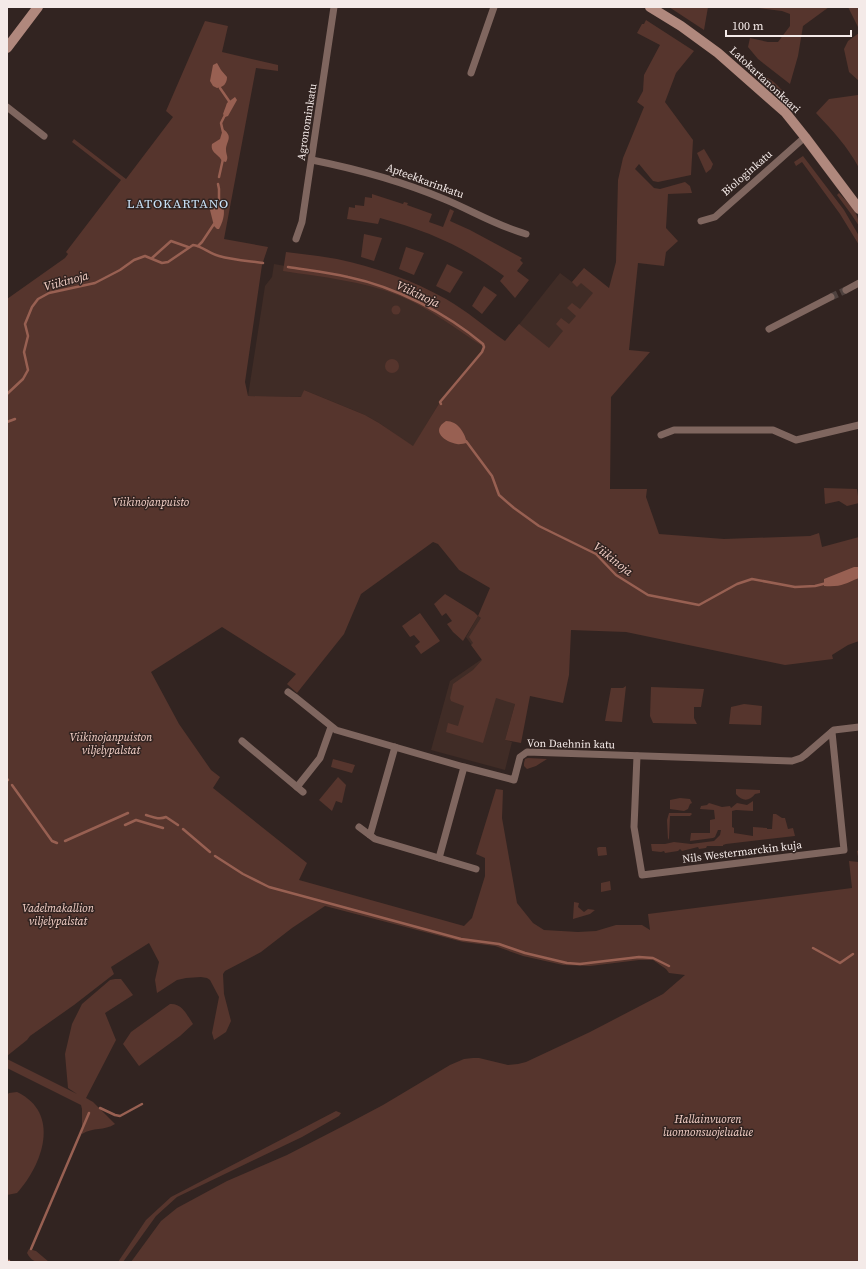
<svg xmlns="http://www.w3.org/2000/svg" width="866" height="1269" font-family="'Source Serif 4',serif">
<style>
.built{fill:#402c26}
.green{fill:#56352d}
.water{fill:#986052}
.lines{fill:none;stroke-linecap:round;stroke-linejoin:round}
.stream{stroke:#986052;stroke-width:2.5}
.street-tunnel{stroke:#4f423f;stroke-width:7;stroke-dasharray:7 3.5;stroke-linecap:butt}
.street{stroke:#7f665f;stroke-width:7}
.secondary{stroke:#b0887d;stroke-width:10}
.labels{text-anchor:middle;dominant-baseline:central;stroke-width:3;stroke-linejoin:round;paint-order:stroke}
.street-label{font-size:11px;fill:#f4eae8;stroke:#322421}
.park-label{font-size:11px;font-style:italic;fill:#f8d4cb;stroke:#322421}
.water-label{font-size:12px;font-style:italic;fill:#f6d2c9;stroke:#322421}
.quarter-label{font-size:13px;letter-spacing:1px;fill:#cae3f9;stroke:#322421}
</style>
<rect width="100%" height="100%" fill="#322421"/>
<g class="built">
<path d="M274,264L348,277L402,294L442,315L484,347L482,352L440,402L413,447L379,423L365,415L304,390L302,397L248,396L265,286L272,277Z"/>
<path d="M584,268L609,289L588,371L506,341L560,273L572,282Z"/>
<path d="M478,616L519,638L515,704L505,740L512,742L505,770L431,750L450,681L482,659L466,637Z"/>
</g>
<g class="green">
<path d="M669,7H708L704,30Z"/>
<path d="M751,7H829L803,26L798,56L790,84L758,59L748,47L750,38L768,42H778L790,26V14L782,11Z"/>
<path d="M848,7H859V29Z"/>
<path d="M646,20L694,51L676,73L665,102L693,140L691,175L658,182L653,181L639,164L635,169L654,188L660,189L685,182L690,186L692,193L668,194L666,228L678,241L666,252L664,266L638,263L629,350L650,352L611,397L610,489H647L646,497L659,534L724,539L810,536L819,533L822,547L859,537V641L848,645L832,655L833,659L785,665L626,632L571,630L569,675L563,703L530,696L521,743L505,740L515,704L496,698L483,743L446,732L448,723L458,726L464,706L451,701L450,698L453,684L473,670L482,660L471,645L473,643L469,637L481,618L478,616L463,641L453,632L447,624L452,621L446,613L442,616L434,604L445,594L474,612L478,616L490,588L459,570L438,544L433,542L361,594L344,634L297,693L287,684L296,674L222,627L151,672L179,724L211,770L220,777L213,788L307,863L299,880L464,926L472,918L485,876V858L476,854L496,789L503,790L502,818L517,903L533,923L544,930L578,932L596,931L616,925H642L650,930L648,914L852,888L849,861L859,862L857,851L859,850V1262H131L161,1221L177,1208L227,1181L287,1155L349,1123L383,1105L450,1065L464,1059L473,1058H479L508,1065L518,1064L526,1062L590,1032L663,994L685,975L669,973L666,969L653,960H639L590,966L563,965L523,956L495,946L463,942L325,906L292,928L261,952L225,971L223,974L224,994L231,1021L226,1032L214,1040L212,1033L219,997L210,980L207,978L201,977L186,978L177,980L157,993L155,980L159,962L149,943L111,967L114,974L74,1005L30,1036L27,1040L7,1056V299L65,258L68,254L66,252L121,180L72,142L74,139L126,179L173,117L166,111L205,21L228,26L222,52L278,65V71L256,68L224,239L268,247L262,265L245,382L248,396L301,397L304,390L365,415L379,423L413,446L440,402L481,352L484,347C457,330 430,308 400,296C363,281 322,277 283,271L286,252C303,254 320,256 337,259C375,267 412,280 446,299C467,311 485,327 505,341L519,324L549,348L563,331L556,324L561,318L569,324L576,316L567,308L572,303L580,309L593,293L581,283L577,287L572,282L584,268L609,288L616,262L618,180L623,158L644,107L637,102L643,91L644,75L660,45L637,33L642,24H644Z"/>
<path d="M859,33V81L849,72L844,49L848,41Z"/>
<path d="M755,74H758L761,77C770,76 776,84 782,90L778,91Z"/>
<path d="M859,92V168C848,147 832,130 816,113L829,99L858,95Z"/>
<path d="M704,149L713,164L711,169L706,173L697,153Z"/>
<path d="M803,156L844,210L859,236V245L840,214L802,162L796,166L794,162Z"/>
<path d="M839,193C848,203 859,212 859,226L851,214L837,195Z"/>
<path d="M372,194L403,204L404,202L408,203L407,205L432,214L429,222L443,227L450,209L454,211L450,221L470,230L522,258L520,260L523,263L517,271L529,280L515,298L500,281L504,276C463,246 428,231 380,218L378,224L347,219L349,207L355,208V205L364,206L365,197L372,198Z"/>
<path d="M364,234L382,238L374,261L361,257Z"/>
<path d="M406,247L424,253L414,275L399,269Z"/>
<path d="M447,264L463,272L450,293L436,286Z"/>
<path d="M484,286L497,295L482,314L472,306Z"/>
<circle cx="396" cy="310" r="4.5"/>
<circle cx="392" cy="366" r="7"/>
<path d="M824,488L857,489L859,503L847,506L839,501L825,504Z"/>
<path d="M420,613L440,641L421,654L415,646L420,642L414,635L410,637L402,626Z"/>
<path d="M626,686L622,722L605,721L611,688H623Z"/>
<path d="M651,687L704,689L701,707H694V718L697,724L653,723L650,716Z"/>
<path d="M744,704L762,706L761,725L729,724L731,707Z"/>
<path d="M528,758L547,759L536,766L527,769L524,766V763L525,759Z"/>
<path d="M333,759L355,765L352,773L331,767Z"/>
<path d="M338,777L346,785L342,803L336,801L332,811L319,800Z"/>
<path d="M736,789L760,790V793L755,794C749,802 742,801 736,794Z"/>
<path d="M680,798L690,799L692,803L690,804L688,809L684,811L670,809V800Z"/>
<path d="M753,801V811L736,810L732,811V827L734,828V833L753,836V827L767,828V829H772L773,814H776L782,818H785L788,829L793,828L795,836L726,844L723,845V846H707L706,848L699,849L698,847L682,851L680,849L678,851L665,853L664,851L661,852L652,851L651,844H665L674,842L691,844L714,841L720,835L721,830H718L715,837L713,838L690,841L691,833H710V820L715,819L714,810L700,809L701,806L707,805L709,803L722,807L730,806L731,808L737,803L747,805Z"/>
<path d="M669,813H691L692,814L690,816H670L669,838L668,840L667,820Z"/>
<path d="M599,847H606L607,855L598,856L597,848Z"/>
<path d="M610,881L611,890L601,892V883Z"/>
<path d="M574,902L579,903L578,907L584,912L588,909L595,910L590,914L573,919Z"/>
<path d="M115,979H121L133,995L105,1013L116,1040L86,1098L93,1102L115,1124C104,1131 93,1127 82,1134V1109L81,1105L7,1068V1059L77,1094L68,1088L65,1054L72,1024L82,1004L110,980Z"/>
<path d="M170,1004C182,1003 187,1015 193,1024L180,1036L139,1066L123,1044L131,1032Z"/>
<path d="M17,1092C61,1113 43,1164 17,1193L7,1195V1095L9,1093Z"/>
<path d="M336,1111L341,1113L339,1116L302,1137L177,1197L156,1216L123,1262H118L146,1220L171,1197Z"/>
<path d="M29,1249L36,1251L49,1262C38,1262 33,1264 27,1253Z"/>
</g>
<g class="water">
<path d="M217,63L221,70L227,77C227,83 224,87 217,88L213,86L210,81L213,65Z"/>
<path d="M235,97L237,100L228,116L225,117L223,114L227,103Z"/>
<path d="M223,129C234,137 226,141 226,150C226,155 229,157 226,162L222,161C219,154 210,153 212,144L220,139Z"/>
<path d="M219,199C227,207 224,220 219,229H217L214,226L210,210L217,200Z"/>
<path d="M446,421C458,421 465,433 467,443C464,443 460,445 457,444C445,442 430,431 446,421Z"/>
<path d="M854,567H859V578C844,584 842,587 824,586V579Z"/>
</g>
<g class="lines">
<g class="stream">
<path d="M220,88L229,101V102"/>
<path d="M223,132L221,123L225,115"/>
<path d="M219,177L223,159"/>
<path d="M218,184L219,189V201"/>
<path d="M198,246L202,242L214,224"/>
<path d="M152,258L171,241L188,247"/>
<path d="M288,267C307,270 328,272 348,277C396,287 446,313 483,344L484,347L482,352L440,402L441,404"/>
<path d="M7,394L23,379L28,370L24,352L28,336L25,324L32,307L38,299L49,293L95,283L120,270L134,260L145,256L162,263L168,262L193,245C202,246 210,254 219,256C233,260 249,261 263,263"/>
<path d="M7,422L15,419"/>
<path d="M466,441L492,476L499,495L514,508L539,526L596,554L616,575L648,595L699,605L737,584L752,579L795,587L815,586L827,583"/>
<path d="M7,779L8,780"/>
<path d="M12,785L52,841L57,843"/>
<path d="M146,815C153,817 159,820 166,817L178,825"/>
<path d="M125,825L136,820L163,828"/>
<path d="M183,829L210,852"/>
<path d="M65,841L128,813"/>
<path d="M215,856L243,874L269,887L461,939L499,944L525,953L567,963L580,964L639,957L653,958L669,966"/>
<path d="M813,948L840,963L853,954"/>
<path d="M100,1108L115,1115L120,1116L142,1104"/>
<path d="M31,1249L89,1113"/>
<path d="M7,1261H9"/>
</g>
<path class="street-tunnel" d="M831,297L846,290"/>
<g class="street">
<path d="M471,73L494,7"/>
<path d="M7,107L44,136"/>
<path d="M312,160C357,169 401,181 444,199C471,210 497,226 526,234"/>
<path d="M701,221L715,217L805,137"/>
<path d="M296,239L302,222L334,7"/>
<path d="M846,290L859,283"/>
<path d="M769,329L831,297"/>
<path d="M661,435L674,430H773L796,440L859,425"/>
<path d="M288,692L295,697L336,730L464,767L514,780L520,757L527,752L792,761L801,758L805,755L834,730L859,727"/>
<path d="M242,741L303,792"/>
<path d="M637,756L634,827L642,875L844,850L832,732"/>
<path d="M297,787L320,758L331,727"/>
<path d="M359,827L375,839L476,869"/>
<path d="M370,835L395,747"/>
<path d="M439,858L464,767"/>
</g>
<g class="secondary">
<path d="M650,7L681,26L718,53L785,112L805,137L859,209"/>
<path d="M7,48L38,7"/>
</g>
</g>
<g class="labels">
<g class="street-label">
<text transform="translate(765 80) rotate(43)">Latokartanonkaari</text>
<text transform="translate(307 122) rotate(-81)">Agronominkatu</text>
<text transform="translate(747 173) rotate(-41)">Biologinkatu</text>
<text transform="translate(425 181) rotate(20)">Apteekkarinkatu</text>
<text transform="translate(571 744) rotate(1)">Von Daehnin katu</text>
<text transform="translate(742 852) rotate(-7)">Nils Westermarckin kuja</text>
</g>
<g class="park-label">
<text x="151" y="502">Viikinojanpuisto</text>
<text x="111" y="737">Viikinojanpuiston<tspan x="111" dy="13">viljelypalstat</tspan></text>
<text x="58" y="908">Vadelmakallion<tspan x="58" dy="13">viljelypalstat</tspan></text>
<text x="708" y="1119">Hallainvuoren<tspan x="708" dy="13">luonnonsuojelualue</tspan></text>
</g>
<g class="water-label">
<text transform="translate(66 281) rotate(-15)">Viikinoja</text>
<text transform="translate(418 294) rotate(25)">Viikinoja</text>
<text transform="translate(613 559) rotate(38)">Viikinoja</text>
</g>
<g class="quarter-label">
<text x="178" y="203">LATOKARTANO</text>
</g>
</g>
<rect width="866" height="1269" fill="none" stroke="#f4eae8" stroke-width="16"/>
<path d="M726 30v6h125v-6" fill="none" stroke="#f4eae8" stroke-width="2"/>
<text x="732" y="30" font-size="12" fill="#f4eae8" stroke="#322421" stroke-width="3" paint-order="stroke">100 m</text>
</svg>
